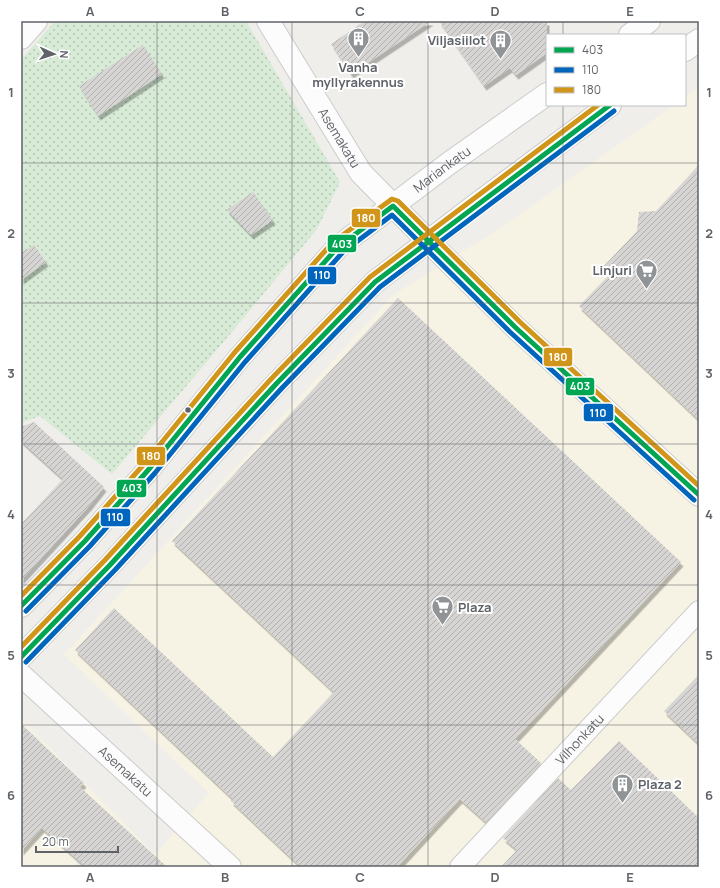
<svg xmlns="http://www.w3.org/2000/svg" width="720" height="888" font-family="Manrope,sans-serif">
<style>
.commercial{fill:#f7f3e4}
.park{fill:url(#park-dots)}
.building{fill:url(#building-hatch);filter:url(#shadow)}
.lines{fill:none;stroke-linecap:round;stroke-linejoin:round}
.pedestrian-casing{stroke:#cbcccc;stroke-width:22}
.minor-casing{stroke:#cbcccc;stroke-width:24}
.secondary-casing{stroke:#cacacb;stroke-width:24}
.pedestrian{stroke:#fdfcfc;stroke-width:20}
.minor{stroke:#fdfcfc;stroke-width:22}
.secondary{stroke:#fdfcfc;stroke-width:22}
.bus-1-casing{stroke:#fff;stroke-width:8}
.bus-2-casing{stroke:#fff;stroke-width:8}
.bus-3-casing{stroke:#fff;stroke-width:8}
.bus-1{stroke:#00a651;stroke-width:5}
.bus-2{stroke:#0065bd;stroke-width:5}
.bus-3{stroke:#d1951a;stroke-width:5}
.grid{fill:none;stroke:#5f6368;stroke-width:1;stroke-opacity:0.55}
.bus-dot{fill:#5f6368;stroke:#fff;stroke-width:1.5}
.labels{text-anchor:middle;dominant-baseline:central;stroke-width:4;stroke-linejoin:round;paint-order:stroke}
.poi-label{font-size:13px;font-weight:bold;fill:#5f6368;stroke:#fff;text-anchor:end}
.street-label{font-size:13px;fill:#5f6368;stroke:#fff}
.line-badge{stroke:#fff;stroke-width:1.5}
.badge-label{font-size:11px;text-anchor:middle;font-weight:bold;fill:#fff}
.neatline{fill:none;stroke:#5f6368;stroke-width:1.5}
.grid-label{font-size:13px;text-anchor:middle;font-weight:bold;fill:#5f6368}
</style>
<defs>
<pattern id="park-dots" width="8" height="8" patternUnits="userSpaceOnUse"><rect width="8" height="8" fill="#d8ebd6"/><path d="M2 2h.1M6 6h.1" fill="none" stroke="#b2c2b1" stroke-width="1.8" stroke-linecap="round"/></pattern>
<pattern id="building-hatch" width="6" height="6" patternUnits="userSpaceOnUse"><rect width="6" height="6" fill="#d6d5d3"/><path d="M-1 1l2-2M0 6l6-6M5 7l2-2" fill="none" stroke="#b1b0af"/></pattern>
<filter id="shadow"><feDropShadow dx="2.5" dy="4.5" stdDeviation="0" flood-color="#0004"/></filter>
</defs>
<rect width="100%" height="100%" fill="#efeeea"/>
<g class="commercial">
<path d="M699,87V867H144L209,793L64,655L393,295L505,225L674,105H685V97Z"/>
<path d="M21,718L150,850L135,867L149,851L97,803L60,844L78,860L72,867H21V830L32,840L84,783L62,762L58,765L36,745L41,740L21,722Z"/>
</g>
<path class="park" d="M55,21H246L340,182L317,229L226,339L112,474L40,416L21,423V60Z"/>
<g class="building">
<path d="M365,21H431L351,74L331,44Z"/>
<path d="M439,21H547V53L516,75L510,68L484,86Z"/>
<path d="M143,45L162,74L98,116L79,86Z"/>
<path d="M699,165V420L579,306L609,275L602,268L637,231L639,212L656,211Z"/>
<path d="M253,192L273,220L251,235L227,210Z"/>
<path d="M34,245L46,262L21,280V253Z"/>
<path d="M398,298L681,562L515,739L541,763L486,822L460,799L397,867H301L231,801L233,799L75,650L114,608L273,757L334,692L172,541Z"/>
<path d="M34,422L104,487L89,506L21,580V524L63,479L21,441V427Z"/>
<path d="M699,675V744L664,711Z"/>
<path d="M21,724L84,783L80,787L167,867H86L42,828L21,851Z"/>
<path d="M619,741L699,818V867H501L517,850L503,838L558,778L571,790Z"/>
</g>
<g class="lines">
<defs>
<g id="pedestrian">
<path id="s1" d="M460,867L699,611"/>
</g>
<g id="minor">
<path id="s2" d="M268,21L361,173L428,241"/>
<path d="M21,38L36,21"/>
<path id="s3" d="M21,675L230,867"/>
</g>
<g id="secondary">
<path d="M630,35L649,21"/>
<path d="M685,50L699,40"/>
<path d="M428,241L515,327L699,495"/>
<path id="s4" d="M21,606L85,541L150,468L240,357L338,247L448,164L547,94"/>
<path d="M21,657L110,565L277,383L375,282L477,204L610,105"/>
</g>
</defs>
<use href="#pedestrian" class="pedestrian-casing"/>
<use href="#minor" class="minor-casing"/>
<use href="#secondary" class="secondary-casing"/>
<use href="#pedestrian" class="pedestrian"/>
<use href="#minor" class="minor"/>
<use href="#secondary" class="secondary"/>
<defs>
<g id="bus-1">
<path d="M21,606L85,541L150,468L240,357L338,247L393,206L515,327L699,495"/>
<path d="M21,657L110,565L277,383L375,282L610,105"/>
</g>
<g id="bus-2">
<path d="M26,611L90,546L155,473L245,362L343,252L392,215L510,332L694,500"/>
<path d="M26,662L115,570L282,388L380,287L614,111"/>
</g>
<g id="bus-3">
<path d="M21,596L80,536L145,463L235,352L333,242L392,199L398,201L520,322L699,486"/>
<path d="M21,647L105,560L272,378L370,277L598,105"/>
</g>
</defs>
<use href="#bus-1" class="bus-1-casing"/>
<use href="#bus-2" class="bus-2-casing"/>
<use href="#bus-3" class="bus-3-casing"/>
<use href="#bus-1" class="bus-1"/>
<use href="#bus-2" class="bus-2"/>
<use href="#bus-3" class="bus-3"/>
</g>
<path class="grid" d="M157,21V867M292,21V867M428,21V867M563,21V35M563,105V867M21,163H699M21,303H699M21,444H699M21,585H699M21,725H699"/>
<defs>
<symbol id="building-pin" viewBox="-11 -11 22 30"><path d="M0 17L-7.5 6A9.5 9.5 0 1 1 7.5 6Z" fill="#919496" stroke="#fff"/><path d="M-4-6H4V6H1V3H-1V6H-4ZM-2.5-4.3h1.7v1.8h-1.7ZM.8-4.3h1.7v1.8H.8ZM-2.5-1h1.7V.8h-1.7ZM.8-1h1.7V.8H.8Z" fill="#fff"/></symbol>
<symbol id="supermarket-pin" viewBox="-11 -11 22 30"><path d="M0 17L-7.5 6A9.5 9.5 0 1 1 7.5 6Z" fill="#919496" stroke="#fff"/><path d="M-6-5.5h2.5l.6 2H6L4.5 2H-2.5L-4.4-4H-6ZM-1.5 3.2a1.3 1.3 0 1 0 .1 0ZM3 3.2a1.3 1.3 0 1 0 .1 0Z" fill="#fff"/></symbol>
</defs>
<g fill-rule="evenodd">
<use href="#building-pin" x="346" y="26" width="25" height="34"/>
<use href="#building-pin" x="488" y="28" width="25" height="34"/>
<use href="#supermarket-pin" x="634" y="258" width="25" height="34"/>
<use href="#supermarket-pin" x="430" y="594" width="25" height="34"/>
<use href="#building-pin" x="610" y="772" width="25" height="34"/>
</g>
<circle class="bus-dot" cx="188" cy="410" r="3.5"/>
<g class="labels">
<g class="poi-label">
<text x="486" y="40">Viljasiilot</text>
<text x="358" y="67" text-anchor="middle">Vanha<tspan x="358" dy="15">myllyrakennus</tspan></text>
<text x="632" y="270">Linjuri</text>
<text x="458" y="607" text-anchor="start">Plaza</text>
<text x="638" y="784" text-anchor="start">Plaza 2</text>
</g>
<g class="street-label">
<text stroke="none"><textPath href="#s2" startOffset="137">Asemakatu</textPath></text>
<text stroke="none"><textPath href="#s4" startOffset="609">Mariankatu</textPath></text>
<text stroke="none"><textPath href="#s1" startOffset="175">Vilhonkatu</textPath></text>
<text stroke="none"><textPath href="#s3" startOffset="142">Asemakatu</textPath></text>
</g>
</g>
<g class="line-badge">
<rect x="351" y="208" width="30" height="20" rx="4" fill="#d1951a"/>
<rect x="327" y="234" width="30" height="19" rx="4" fill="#00a651"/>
<rect x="307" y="266" width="30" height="19" rx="4" fill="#0065bd"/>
<rect x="543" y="347" width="30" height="20" rx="4" fill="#d1951a"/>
<rect x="565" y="377" width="30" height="19" rx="4" fill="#00a651"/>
<rect x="583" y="403" width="31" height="19" rx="4" fill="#0065bd"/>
<rect x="136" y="446" width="30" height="20" rx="4" fill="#d1951a"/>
<rect x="116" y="479" width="31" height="19" rx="4" fill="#00a651"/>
<rect x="100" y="508" width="31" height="19" rx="4" fill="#0065bd"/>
</g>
<g class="badge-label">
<text x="366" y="222">180</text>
<text x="342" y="248">403</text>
<text x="322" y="279">110</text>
<text x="558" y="361">180</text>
<text x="580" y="390">403</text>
<text x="598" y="417">110</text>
<text x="151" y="460">180</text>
<text x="132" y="492">403</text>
<text x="115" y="521">110</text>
</g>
<rect width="720" height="888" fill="none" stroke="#ffffff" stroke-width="44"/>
<rect x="546" y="34" width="140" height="72" fill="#ffffff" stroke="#bfc1c3"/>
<rect x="554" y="47" width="20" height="6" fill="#00a651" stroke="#bfc1c3"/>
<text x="582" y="54" font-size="12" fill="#5f6368">403</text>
<rect x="554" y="67" width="20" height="6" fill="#0065bd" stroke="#bfc1c3"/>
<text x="582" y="74" font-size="12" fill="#5f6368">110</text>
<rect x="554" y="87" width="20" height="6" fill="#d1951a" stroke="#bfc1c3"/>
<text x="582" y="94" font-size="12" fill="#5f6368">180</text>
<g transform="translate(54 54) rotate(93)" stroke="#ffffff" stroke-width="3" paint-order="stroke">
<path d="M0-3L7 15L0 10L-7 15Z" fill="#5f6368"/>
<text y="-6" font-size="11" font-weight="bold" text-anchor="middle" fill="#5f6368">N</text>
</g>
<path d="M36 846v6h82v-6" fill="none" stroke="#5f6368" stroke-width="2"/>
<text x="42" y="846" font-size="12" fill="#5f6368" stroke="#ffffff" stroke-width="3" paint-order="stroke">20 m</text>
<rect x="22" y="22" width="676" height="844" class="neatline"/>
<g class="grid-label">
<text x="90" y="16">A</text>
<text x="225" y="16">B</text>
<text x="360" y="16">C</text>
<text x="495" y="16">D</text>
<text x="630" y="16">E</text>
<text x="11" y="97">1</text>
<text x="709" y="97">1</text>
<text x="11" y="238">2</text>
<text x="709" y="238">2</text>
<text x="11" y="378">3</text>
<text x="709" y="378">3</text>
<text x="11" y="519">4</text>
<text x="709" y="519">4</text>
<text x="11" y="660">5</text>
<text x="709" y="660">5</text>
<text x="11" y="800">6</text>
<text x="709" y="800">6</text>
<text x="90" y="882">A</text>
<text x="225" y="882">B</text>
<text x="360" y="882">C</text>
<text x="495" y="882">D</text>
<text x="630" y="882">E</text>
</g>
</svg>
